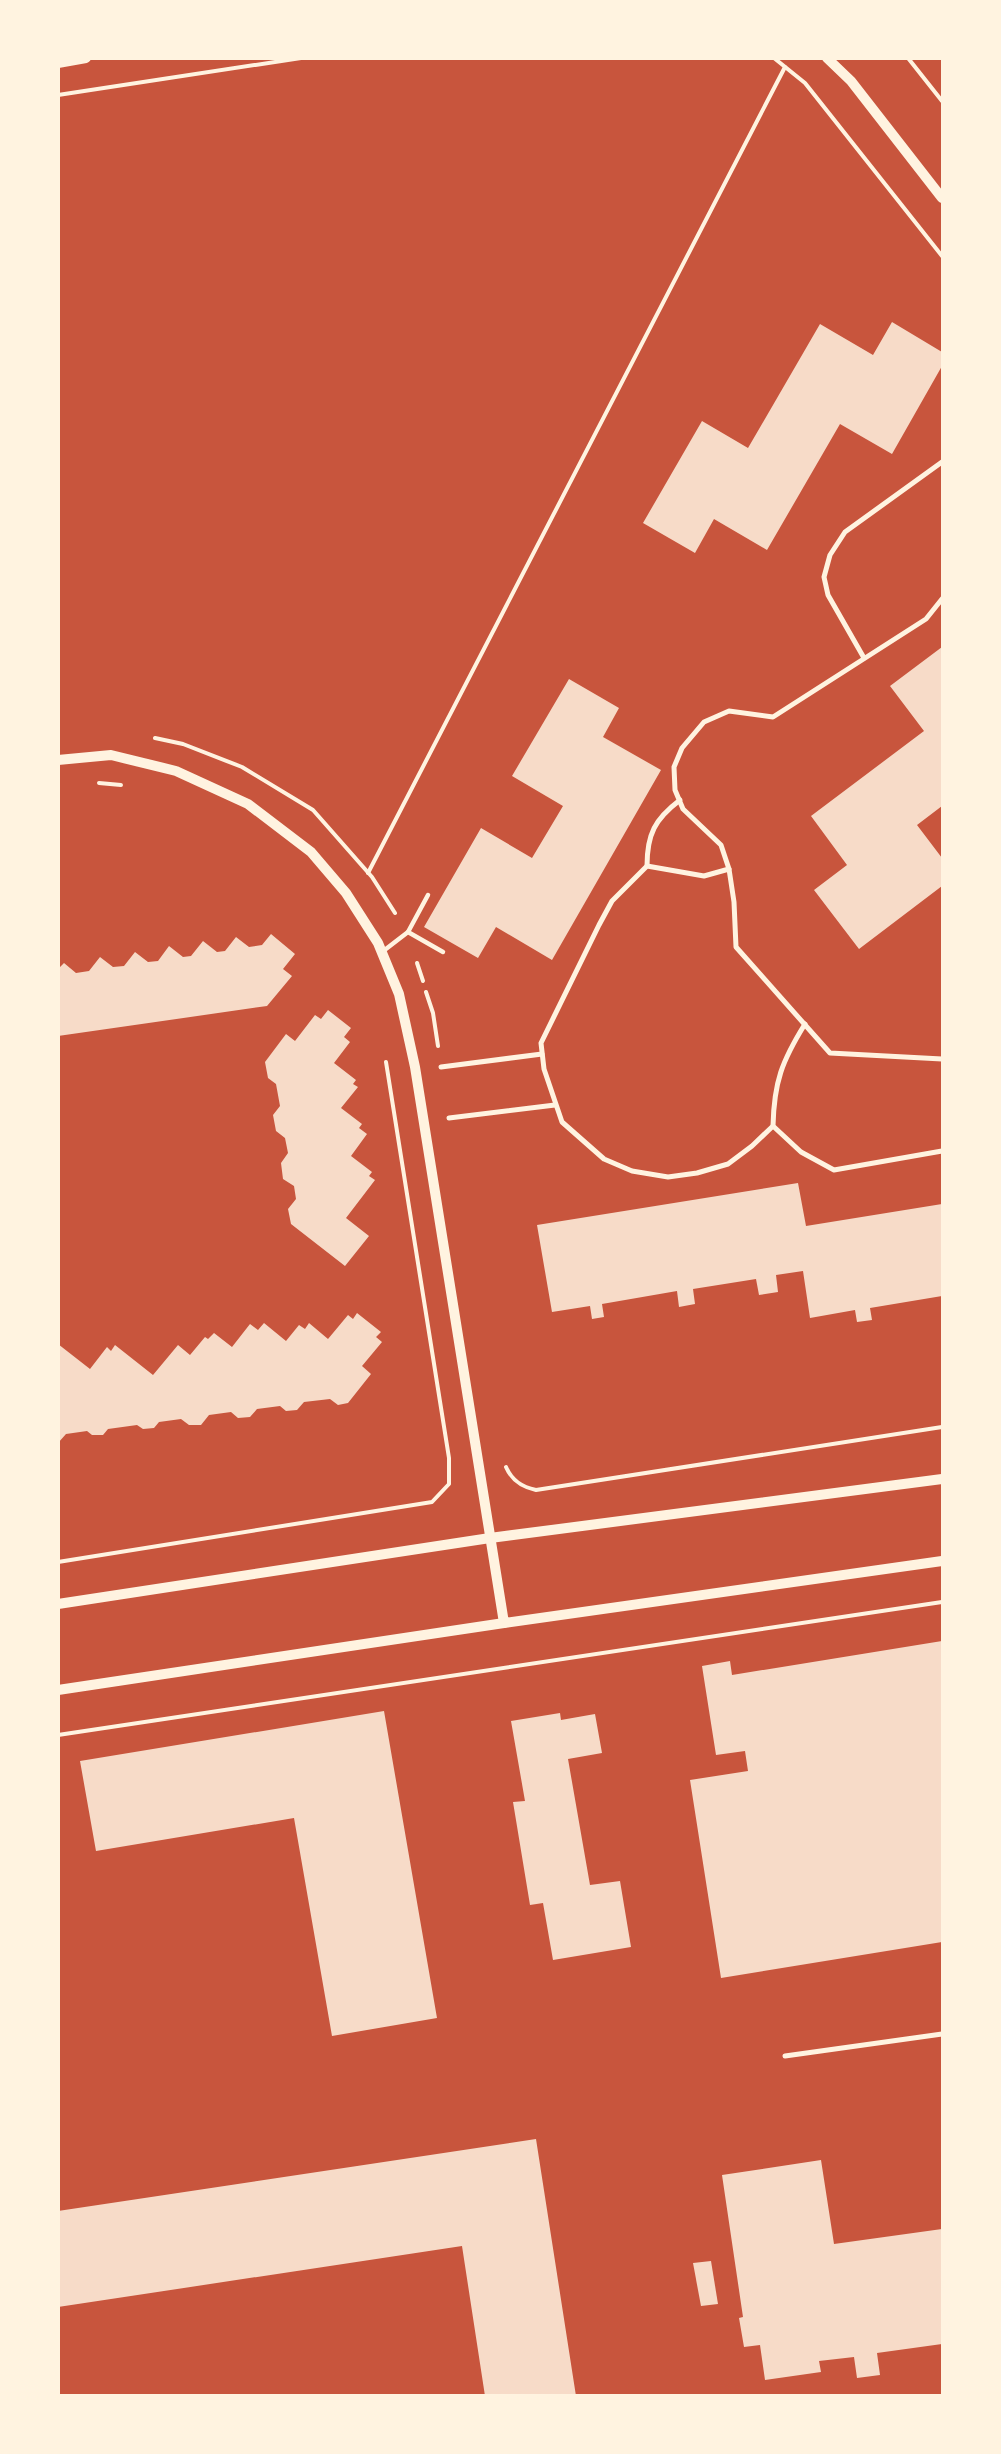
<svg xmlns="http://www.w3.org/2000/svg" width="1001" height="2454" font-family="'Asap Condensed',sans-serif">
<style>
.building{fill:#f7dbc8}
.lines{fill:none;stroke-linecap:round;stroke-linejoin:round}
.path{stroke:#fff3e0;stroke-width:4}
.service{stroke:#fff3e0;stroke-width:4.5}
.pedestrian{stroke:#fff3e0;stroke-width:5}
.tertiary{stroke:#fff3e0;stroke-width:10}
</style>
<rect width="100%" height="100%" fill="#c8553d"/>
<g class="building">
<path d="M892,322L942,352V366L892,454L840,424L767,550L714,519L695,553L643,523L702,421L748,448L820,324L873,355Z"/>
<path d="M942,647V806L917,825L942,858V886L859,949L814,890L847,865L811,816L924,731L890,686Z"/>
<path d="M569,679L619,708L603,737L661,770L552,960L496,927L478,958L424,927L481,828L532,858L563,806L512,776Z"/>
<path d="M271,934L295,954L283,969L292,976L267,1006L58,1036V969L64,963L76,973L89,971L100,957L113,967L124,966L135,952L148,962L158,961L169,946L183,957L191,956L203,941L217,952L225,951L236,937L249,947L262,945Z"/>
<path d="M328,1010L351,1028L344,1037L350,1042L334,1063L356,1080L353,1084L358,1087L341,1108L362,1124L359,1128L367,1134L351,1156L372,1172L369,1176L375,1180L346,1218L369,1236L345,1266L291,1224L288,1209L296,1199L294,1186L283,1179L281,1163L288,1153L285,1138L276,1131L273,1115L280,1106L276,1084L268,1078L265,1062L286,1034L295,1041L315,1015L321,1019Z"/>
<path d="M798,1183L806,1226L942,1204V1296L870,1308L872,1320L857,1322L855,1310L810,1318L803,1271L776,1275L778,1292L759,1295L756,1279L693,1289L695,1304L679,1307L677,1291L602,1304L604,1317L592,1319L590,1306L552,1312L537,1225Z"/>
<path d="M357,1313L381,1332L376,1337L382,1342L362,1366L371,1374L348,1403L338,1405L330,1399L304,1402L297,1410L286,1411L280,1406L257,1409L250,1417L238,1418L231,1412L209,1415L201,1425H189L181,1419L159,1422L154,1428L143,1429L137,1425L108,1429L103,1435H92L87,1431L66,1434L58,1443V1344L90,1369L107,1347L111,1351L115,1345L153,1375L178,1345L190,1355L205,1337L208,1339L214,1333L232,1347L250,1324L258,1330L264,1323L286,1341L299,1325L305,1329L309,1323L328,1339L348,1315L353,1319Z"/>
<path d="M942,1641V1942L721,1978L690,1780L748,1771L745,1751L716,1755L702,1666L730,1661L732,1675Z"/>
<path d="M384,1711L437,2018L332,2036L294,1818L96,1851L80,1761Z"/>
<path d="M560,1713L561,1720L595,1714L602,1753L568,1759L590,1885L620,1881L631,1947L553,1960L543,1903L530,1905L513,1802L525,1801L511,1721Z"/>
<path d="M536,2139L576,2396H485L462,2246L58,2307V2211Z"/>
<path d="M821,2160L834,2244L942,2229V2344L877,2353L880,2375L857,2378L854,2357L819,2361L821,2372L765,2380L760,2345L744,2347L739,2318L743,2317L722,2175Z"/>
<path d="M711,2261L718,2304L701,2306L693,2263Z"/>
</g>
<g class="lines">
<g class="path">
<path d="M774,58L805,83L942,256"/>
<path d="M908,58L942,101"/>
<path d="M58,95L301,58"/>
<path d="M155,738L183,744L242,767L313,810L372,877L395,913"/>
<path d="M99,783L121,785"/>
<path d="M368,873L785,67"/>
<path d="M417,963L423,981"/>
<path d="M426,992L433,1013L438,1046"/>
<path d="M506,1467C512,1481 522,1487 536,1490L942,1427"/>
<path d="M58,1562L432,1502L449,1484V1458L386,1062"/>
<path d="M58,1735L942,1602"/>
</g>
<g class="service">
<path d="M408,932L443,952"/>
<path d="M382,952L408,932L428,895"/>
</g>
<g class="pedestrian">
<path d="M942,599L926,619L773,717L729,711L704,722L682,748L674,767L675,790L683,809L721,845L729,869L734,902L736,947L830,1053L942,1059"/>
<path d="M864,658L828,595L824,577L830,555L845,532L942,462"/>
<path d="M647,866C647,834 655,819 680,800"/>
<path d="M729,869L704,876L647,866L612,901L599,925L541,1043L544,1069L562,1122L604,1159L632,1171L668,1177L697,1173L728,1164L752,1146L773,1126"/>
<path d="M805,1024C782,1061 774,1082 773,1126L801,1152L834,1170L942,1151"/>
<path d="M441,1067L542,1054"/>
<path d="M449,1118L555,1105"/>
<path d="M785,2056L942,2034"/>
</g>
<g class="tertiary">
<path d="M827,58L851,81L942,198"/>
<path d="M58,63L86,58"/>
<path d="M58,760L111,755L176,771L248,804L311,852L346,893L378,943L399,994L415,1067L504,1623"/>
<path d="M58,1604L490,1538L942,1479"/>
<path d="M58,1690L504,1623L942,1561"/>
</g>
</g>
<rect width="1001" height="2454" fill="none" stroke="#fff3e0" stroke-width="120"/>
</svg>
